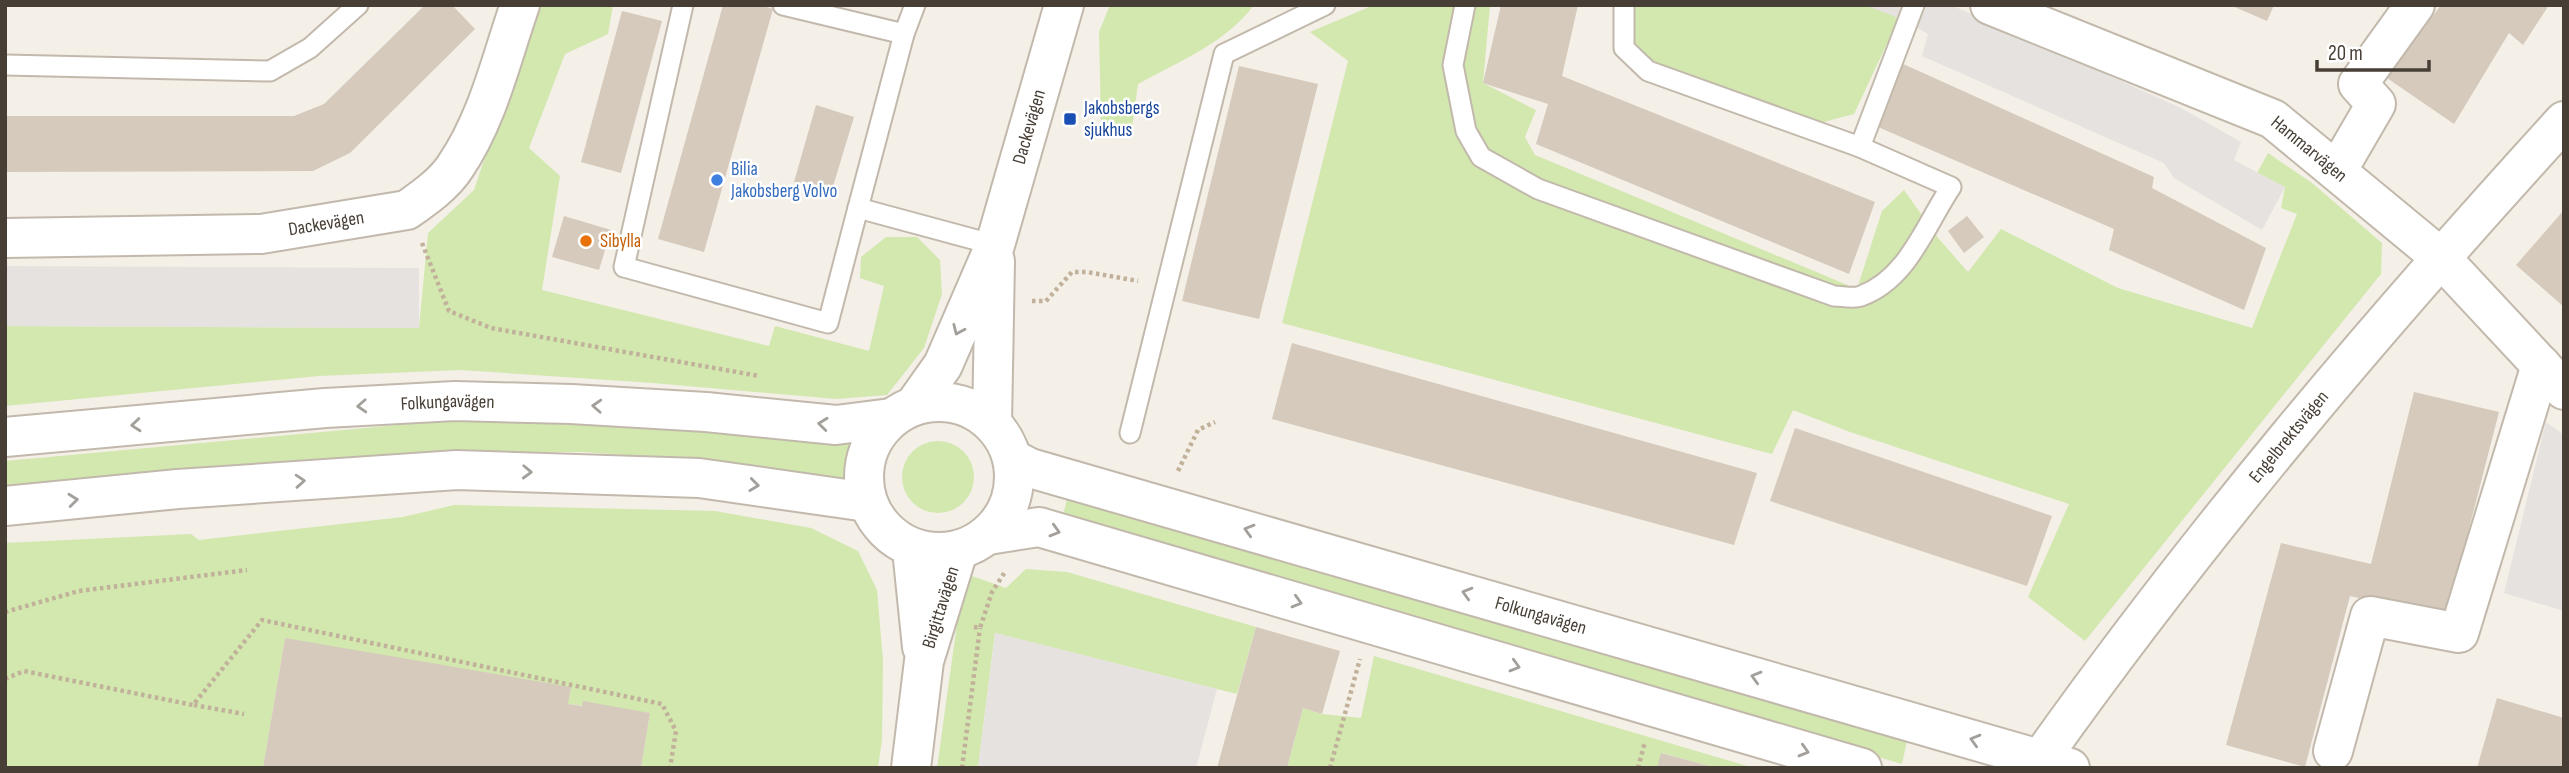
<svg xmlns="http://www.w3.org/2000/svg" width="2569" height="773" font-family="'Sofia Sans Condensed',sans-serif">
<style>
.green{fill:#d2e8af}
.parking{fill:#e5e2df}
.building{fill:#d5cabc}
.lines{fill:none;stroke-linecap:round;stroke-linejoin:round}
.service-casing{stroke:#c2b9ac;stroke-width:23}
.minor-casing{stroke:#c2b9ac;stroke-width:42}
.path{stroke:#c1b19a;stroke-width:4.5;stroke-dasharray:3.5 3.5;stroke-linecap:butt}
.service{stroke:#fff;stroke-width:19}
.minor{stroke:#fff;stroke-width:38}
.oneway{stroke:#a39f9a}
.transit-dot{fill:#1a4fb4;stroke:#fff;stroke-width:2.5}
.shop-dot{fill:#3f7fe0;stroke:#fff;stroke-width:2.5}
.food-dot{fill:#e8710a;stroke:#fff;stroke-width:2.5}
.labels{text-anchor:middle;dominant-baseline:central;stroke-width:5;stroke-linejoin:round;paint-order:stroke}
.transit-label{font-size:19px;fill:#164399;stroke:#fff;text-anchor:start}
.street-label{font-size:19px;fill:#473f36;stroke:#fff}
.shop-label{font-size:19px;fill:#366cbe;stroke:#fff;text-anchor:start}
.food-label{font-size:19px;fill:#c56008;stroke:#fff;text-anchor:start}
</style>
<rect width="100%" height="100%" fill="#f4efe7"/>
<g class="green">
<path d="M536,5H613L608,34L565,54L529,148L560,176L542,290L769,346L775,326L869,351L884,286L860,278L861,257L886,237H917L940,260L942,294L924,348L887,395L836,399L653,383L460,370L319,376L5,406V326L419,328L428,233L474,190Z"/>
<path d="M1110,5H1254C1227,42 1178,62 1138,84L1132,128L1101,123L1099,32Z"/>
<path d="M1374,5H1490L1483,83L1536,110L1525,137L1535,155L1857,289L1882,211L1904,190L1939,239L1968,272L2001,229L2118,288L2252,328L2297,214L2281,208L2285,187L2257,173L2268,153L2312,183L2382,243L2381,274L2085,641L2028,597L2069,504L1850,432L1793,410L1772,454L1282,323L1348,61L1310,32Z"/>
<path d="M1624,5H1867L1899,18L1854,114L1805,127L1648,71L1624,48Z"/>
<path d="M553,418L857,439L850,481L722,462L584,452H451L5,491V461L452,420Z"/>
<circle cx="938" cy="477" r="36"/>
<path d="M1068,495L1908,736L1902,764L1062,519Z"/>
<path d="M454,505L715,511L811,528L858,551L877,590L883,661L882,740L878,768H641L650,713L568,704L285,638L263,768H5V543L191,534L199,540L403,517Z"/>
<path d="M1026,569L1067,572L1256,627L1237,694L995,633L978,768H937L960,602L972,576L1006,588Z"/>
<path d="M1374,656L1754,768H1716L1662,753L1657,768H1287L1303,708L1322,714L1361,718Z"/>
</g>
<g class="parking">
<path d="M1864,5H1951L2181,108L2241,142L2234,160L2285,187L2262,230L2174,178L2164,163L1922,56L1928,34L1899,18Z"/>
<path d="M5,266L419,268V328L5,326Z"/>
<path d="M2546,422L2564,435V611L2504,593Z"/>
<path d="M995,633L1217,689L1196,768H978Z"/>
</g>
<g class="building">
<path d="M425,5H452L475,29L350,153L313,171L5,172V116H294L324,104Z"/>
<path d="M723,5H759L773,9L704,252L658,239Z"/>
<path d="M1501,5H1578L1562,76L1875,202L1849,274L1536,144L1548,104L1483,83Z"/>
<path d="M2230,5H2274L2267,21Z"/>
<path d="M2441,5H2549L2523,45L2509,33L2454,124L2387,78Z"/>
<path d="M622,11L662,21L621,173L581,162Z"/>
<path d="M1901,63L2154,177L2152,188L2266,248L2244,310L2109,250L2114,229L1878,127Z"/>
<path d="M1239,66L1318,84L1259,319L1182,301Z"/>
<path d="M816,105L854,117L831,193L794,182Z"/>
<path d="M2564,210V307L2516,265Z"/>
<path d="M564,216L611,230L599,270L552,257Z"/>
<path d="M1967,216L1984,237L1964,253L1948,231Z"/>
<path d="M1292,343L1757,473L1734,545L1272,419Z"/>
<path d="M2414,392L2499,412L2446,618L2350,596L2305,767L2226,745L2281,543L2371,564Z"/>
<path d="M1795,428L2052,516L2027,586L1770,501Z"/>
<path d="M1256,627L1340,651L1322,714L1303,708L1287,768H1217Z"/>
<path d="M285,638L571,687L568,704L582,706L583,701L650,713L641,768H263Z"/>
<path d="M2497,698L2564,718V768H2477Z"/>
<path d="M1661,753L1713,767V768H1657Z"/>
</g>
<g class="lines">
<defs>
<g id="service">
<path d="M683,5L624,267L828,323L858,208"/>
<path d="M783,5L904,34"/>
<path d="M915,5L904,34L858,208L995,245"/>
<path d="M1465,5L1453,65L1466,131L1481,157L1538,189L1834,296C1842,296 1854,299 1861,296C1908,279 1926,224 1951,187L1860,147L1648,71L1624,48V5"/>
<path d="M5,65L270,71L310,48L358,5"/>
<path d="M1860,147L1914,5"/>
<path d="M1130,433L1224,54L1325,5"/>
</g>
<g id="minor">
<path id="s1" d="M1990,5L2273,119L2440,257L2564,390"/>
<path d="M2337,171L2376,104L2358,84L2415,5"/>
<path id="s2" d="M5,238L261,234L407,210C424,198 444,184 455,167C488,119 501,59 520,5"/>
<circle cx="939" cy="477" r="75"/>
<path id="s3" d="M914,406L943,365L995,245L1064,5"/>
<path d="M992,423L995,261"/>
<path id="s4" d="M5,437L325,408L455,401L571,404L706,412L836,425L891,418"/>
<path id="s5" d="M1013,459L1030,468L2070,768"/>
<path d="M5,506L178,489L457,470L699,478L867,502"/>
<path d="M988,535L1039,527L1862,768"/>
<path d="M912,549L922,647"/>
<path d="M2333,751L2370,616L2459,633L2541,365"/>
<path id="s6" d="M911,768L924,661L958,551"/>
<path id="s7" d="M2034,768C2195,540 2376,327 2564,121"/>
</g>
</defs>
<use href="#service" class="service-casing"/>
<use href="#minor" class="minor-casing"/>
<g class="path">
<path d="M422,243L449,311L491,328L759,376"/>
<path d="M1032,301H1046L1072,272H1087L1138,281"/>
<path d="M1178,471L1198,430L1215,422"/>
<path d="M5,612L79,591L247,570"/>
<path d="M974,627L980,628L992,592L1005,572"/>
<path d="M5,679L24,671L193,705L262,620L662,704L676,731L670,768"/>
<path d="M194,705L244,714"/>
<path d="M962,768L980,628"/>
<path d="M1330,768L1360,659"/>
<path d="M1638,768L1645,742"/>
</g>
<use href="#service" class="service"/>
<use href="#minor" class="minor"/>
</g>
<defs><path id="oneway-chevron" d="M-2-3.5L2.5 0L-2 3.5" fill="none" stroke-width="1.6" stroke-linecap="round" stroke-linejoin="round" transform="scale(1.75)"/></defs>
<g class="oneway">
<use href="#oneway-chevron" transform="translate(958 330) rotate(114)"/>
<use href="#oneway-chevron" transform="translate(362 406) rotate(177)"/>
<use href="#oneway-chevron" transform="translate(597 406) rotate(-177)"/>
<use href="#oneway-chevron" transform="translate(823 424) rotate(-174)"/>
<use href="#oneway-chevron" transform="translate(136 425) rotate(175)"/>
<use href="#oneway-chevron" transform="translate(527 472) rotate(2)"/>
<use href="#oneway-chevron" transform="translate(300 481) rotate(-4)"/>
<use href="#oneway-chevron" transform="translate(754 485) rotate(7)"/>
<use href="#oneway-chevron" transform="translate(73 500) rotate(-6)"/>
<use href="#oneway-chevron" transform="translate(1249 530) rotate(-164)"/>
<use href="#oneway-chevron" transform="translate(1055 531) rotate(16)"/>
<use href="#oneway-chevron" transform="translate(1467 593) rotate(-164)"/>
<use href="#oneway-chevron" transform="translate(1297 602) rotate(16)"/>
<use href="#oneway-chevron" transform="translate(1515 666) rotate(16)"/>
<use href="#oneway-chevron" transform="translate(1756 677) rotate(-164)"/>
<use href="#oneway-chevron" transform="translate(1975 740) rotate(-164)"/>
<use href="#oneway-chevron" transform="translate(1804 751) rotate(16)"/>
</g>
<rect class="transit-dot" x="1063" y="112" width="14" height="14" rx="3.5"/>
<circle class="shop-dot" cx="717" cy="180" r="7"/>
<circle class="food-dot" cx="586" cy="241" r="7"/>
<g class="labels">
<g class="transit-label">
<text x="1084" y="108">Jakobsbergs<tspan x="1084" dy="22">sjukhus</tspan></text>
</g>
<g class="street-label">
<text stroke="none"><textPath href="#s3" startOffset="304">Dackevägen</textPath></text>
<text stroke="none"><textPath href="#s1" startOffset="352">Hammarvägen</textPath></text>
<text stroke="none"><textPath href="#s2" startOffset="322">Dackevägen</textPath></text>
<text stroke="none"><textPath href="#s4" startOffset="444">Folkungavägen</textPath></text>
<text stroke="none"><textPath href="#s7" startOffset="418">Engelbrektsvägen</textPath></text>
<text stroke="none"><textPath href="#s6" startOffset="164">Birgittavägen</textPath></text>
<text stroke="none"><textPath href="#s5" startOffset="551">Folkungavägen</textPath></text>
</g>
<g class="shop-label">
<text x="731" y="169">Bilia<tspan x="731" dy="22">Jakobsberg Volvo</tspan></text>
</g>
<g class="food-label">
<text x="600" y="241">Sibylla</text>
</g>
</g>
<rect width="2569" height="773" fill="none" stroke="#473f36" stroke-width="14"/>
<path d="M2317 60v10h112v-10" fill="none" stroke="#473f36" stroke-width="3.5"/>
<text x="2328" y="60" font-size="21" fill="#473f36" stroke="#ffffff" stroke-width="5" paint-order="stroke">20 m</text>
</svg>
